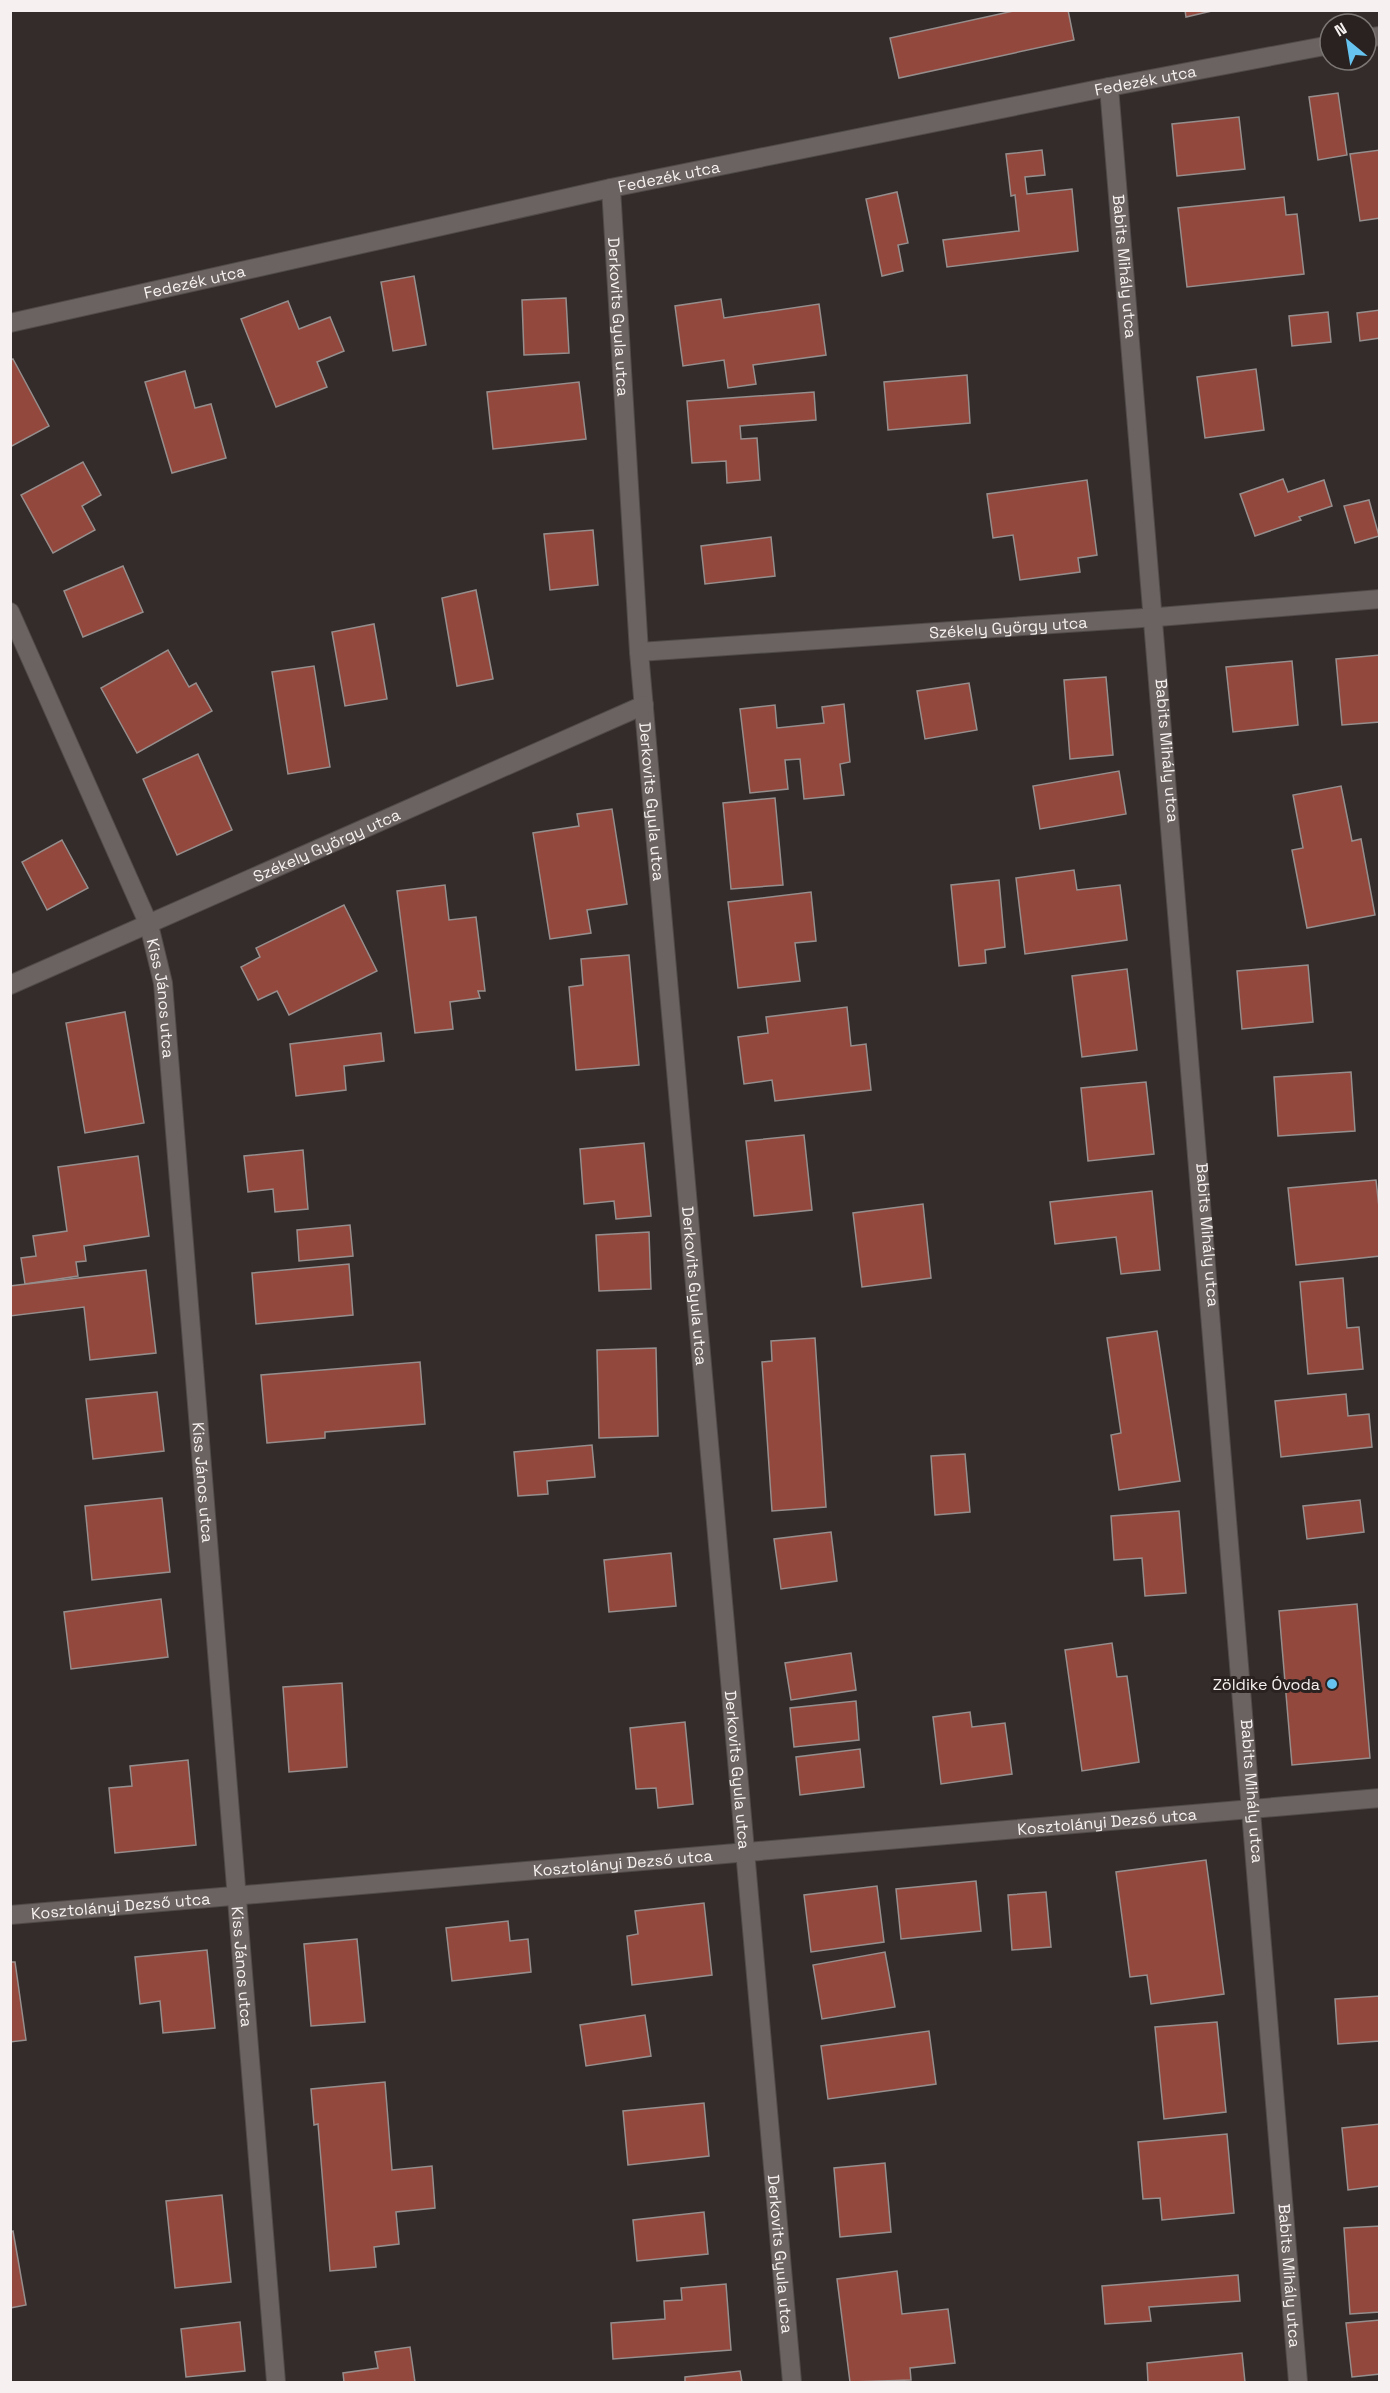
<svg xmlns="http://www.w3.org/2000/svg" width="1390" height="2393" font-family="'Space Grotesk',sans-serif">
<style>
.building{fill:#93483e;stroke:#968e8c;stroke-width:1.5}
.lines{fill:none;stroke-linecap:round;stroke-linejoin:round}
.minor-casing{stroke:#504a49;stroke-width:20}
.minor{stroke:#6b6362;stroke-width:18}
.poi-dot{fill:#67c4f0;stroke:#292221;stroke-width:2}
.labels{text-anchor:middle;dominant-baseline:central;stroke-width:6;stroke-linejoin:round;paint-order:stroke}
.street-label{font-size:16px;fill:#f6f1f0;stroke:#292221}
.poi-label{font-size:16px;fill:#f6f1f0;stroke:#292221;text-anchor:end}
</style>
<rect width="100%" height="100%" fill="#332c2b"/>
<g class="building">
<path d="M1018,10H1068L1074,40L899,78L890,38Z"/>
<path d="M1185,10H1216L1186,17Z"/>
<path d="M1338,93L1347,155L1318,160L1309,97Z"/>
<path d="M1239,117L1245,169L1177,176L1172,124Z"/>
<path d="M1042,150L1045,175L1025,177L1027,194L1072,189L1078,251L947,267L943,240L1019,231L1015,195L1011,196L1006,154Z"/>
<path d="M1380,150V218L1360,221L1350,154Z"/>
<path d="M897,192L908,243L898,245L903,271L882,276L866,199Z"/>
<path d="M1284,197L1286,215L1297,214L1304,274L1187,287L1178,208Z"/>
<path d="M414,276L426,345L393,351L381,282Z"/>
<path d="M566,298L569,353L524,355L522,300Z"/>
<path d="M721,299L724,318L819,304L826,355L753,365L756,384L728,388L724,360L683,366L675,306Z"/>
<path d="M288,301L299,329L330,317L344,351L317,362L327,387L276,407L241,319Z"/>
<path d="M1380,310V338L1360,341L1357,313Z"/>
<path d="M1328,312L1331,342L1292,346L1289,316Z"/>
<path d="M13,359L49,426L10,447V360Z"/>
<path d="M1256,369L1264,430L1205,438L1197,377Z"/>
<path d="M185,371L195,408L211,404L226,458L172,473L145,382Z"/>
<path d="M967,375L970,423L888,430L884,382Z"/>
<path d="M579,382L586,439L493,449L487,392Z"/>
<path d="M814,392L816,420L740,426L741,439L757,438L760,480L727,483L726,461L692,463L687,401Z"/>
<path d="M83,462L101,495L82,506L95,530L53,553L21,495Z"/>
<path d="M1283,479L1288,492L1324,480L1332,506L1299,517L1301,520L1255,536L1240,494Z"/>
<path d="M1087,480L1097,555L1078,558L1080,572L1020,580L1013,535L993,538L987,494Z"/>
<path d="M1369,500L1379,536L1355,543L1344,506Z"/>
<path d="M593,530L598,585L550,590L544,534Z"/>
<path d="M771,537L775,576L705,584L701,546Z"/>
<path d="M123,566L143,612L83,637L64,591Z"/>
<path d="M476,590L493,679L457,686L442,598Z"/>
<path d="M374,624L387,699L345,706L332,632Z"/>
<path d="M168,650L189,687L196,683L212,711L137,753L101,688Z"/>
<path d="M1380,655V722L1342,725L1336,659Z"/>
<path d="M1292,661L1298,725L1233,732L1226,667Z"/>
<path d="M314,666L330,767L288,774L272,672Z"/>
<path d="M1106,677L1113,755L1070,759L1064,680Z"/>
<path d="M969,683L977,730L925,739L917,691Z"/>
<path d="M844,704L850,762L840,764L844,795L804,799L800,759L785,760L788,789L750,793L740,709L775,705L777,728L824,723L822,707Z"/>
<path d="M198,754L232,830L177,855L143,779Z"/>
<path d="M1119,771L1126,814L1040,829L1033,786Z"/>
<path d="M1341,786L1352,841L1361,839L1375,915L1307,928L1292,850L1303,848L1293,795Z"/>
<path d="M775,798L783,885L731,889L723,803Z"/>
<path d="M612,809L627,904L587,910L591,933L550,939L533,833L579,826L577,814Z"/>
<path d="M62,840L88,888L47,910L22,862Z"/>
<path d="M1074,870L1077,890L1120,885L1127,940L1025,954L1016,878Z"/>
<path d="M999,880L1005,947L985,950L986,963L959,966L951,885Z"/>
<path d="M445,885L449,920L476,917L485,991H478L480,998L450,1002L453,1029L415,1033L397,891Z"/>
<path d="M811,892L816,941L795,943L800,981L738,988L728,902Z"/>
<path d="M344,905L377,971L289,1015L277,991L258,1000L241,967L260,957L256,948Z"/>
<path d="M629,955L639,1065L576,1070L569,987L583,985L581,959Z"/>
<path d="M1308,965L1313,1022L1242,1029L1237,971Z"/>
<path d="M1127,969L1137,1050L1082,1057L1072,976Z"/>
<path d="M847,1007L851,1046L866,1044L871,1090L775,1101L772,1080L744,1084L738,1037L768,1033L766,1017Z"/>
<path d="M125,1012L144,1123L85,1133L66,1023Z"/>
<path d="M381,1033L384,1061L344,1066L346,1090L296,1096L290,1044Z"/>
<path d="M1351,1072L1355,1131L1278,1136L1274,1077Z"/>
<path d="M1146,1082L1154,1154L1088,1161L1081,1088Z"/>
<path d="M804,1135L812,1210L754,1216L746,1141Z"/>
<path d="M644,1143L651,1216L616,1219L614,1201L584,1204L580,1149Z"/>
<path d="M303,1150L308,1209L275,1212L273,1189L248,1192L244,1156Z"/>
<path d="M138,1156L149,1236L84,1246L86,1261L76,1262L78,1276L25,1284L21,1258L36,1256L33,1236L67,1231L58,1167Z"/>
<path d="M1376,1180L1380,1216V1256L1296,1265L1288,1188Z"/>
<path d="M1152,1191L1160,1270L1121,1274L1116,1237L1055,1244L1050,1202Z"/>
<path d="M923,1204L931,1278L862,1287L853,1213Z"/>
<path d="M350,1225L353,1256L299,1261L297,1230Z"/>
<path d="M649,1232L651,1289L599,1291L596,1235Z"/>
<path d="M349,1264L353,1315L256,1324L252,1273Z"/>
<path d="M146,1270L156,1353L90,1360L84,1307L10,1316V1286Z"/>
<path d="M1343,1278L1347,1328L1359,1327L1363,1369L1308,1374L1300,1282Z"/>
<path d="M1157,1331L1180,1481L1119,1490L1111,1435L1121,1433L1107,1338Z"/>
<path d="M815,1338L826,1507L772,1511L762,1362L772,1361L771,1341Z"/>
<path d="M656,1348L658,1436L599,1438L597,1350Z"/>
<path d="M420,1362L425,1424L325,1432V1438L267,1443L261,1375Z"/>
<path d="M157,1392L164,1451L93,1459L86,1399Z"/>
<path d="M1346,1394L1348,1416L1369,1414L1372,1447L1281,1457L1275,1401Z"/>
<path d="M592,1445L595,1477L547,1481L548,1494L518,1496L514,1452Z"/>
<path d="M965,1454L970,1512L935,1515L931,1456Z"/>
<path d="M162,1498L170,1572L92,1580L85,1506Z"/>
<path d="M1360,1500L1364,1532L1307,1539L1303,1506Z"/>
<path d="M1179,1511L1186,1593L1145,1596L1142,1558L1114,1560L1111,1516Z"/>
<path d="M831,1532L837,1581L781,1589L774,1539Z"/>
<path d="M671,1553L676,1606L609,1612L604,1560Z"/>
<path d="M161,1599L168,1657L71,1669L64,1612Z"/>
<path d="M1357,1604L1370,1758L1292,1765L1279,1611Z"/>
<path d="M1112,1643L1117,1677L1127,1676L1139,1762L1082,1771L1065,1650Z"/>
<path d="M851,1653L856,1690L791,1700L785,1663Z"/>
<path d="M342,1683L347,1767L289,1772L283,1687Z"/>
<path d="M856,1701L859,1740L794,1747L790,1708Z"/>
<path d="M970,1712L972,1727L1005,1723L1012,1774L941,1784L933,1717Z"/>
<path d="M685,1722L693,1804L658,1808L656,1788L636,1789L630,1728Z"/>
<path d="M860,1749L864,1787L800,1795L796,1757Z"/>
<path d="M188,1760L196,1845L115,1853L109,1788L132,1786L130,1766Z"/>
<path d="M1206,1860L1224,1994L1151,2004L1147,1975L1130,1977L1116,1872Z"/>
<path d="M976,1881L981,1931L901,1939L896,1889Z"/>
<path d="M877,1886L884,1942L811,1952L804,1895Z"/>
<path d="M1046,1892L1051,1947L1012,1950L1008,1895Z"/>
<path d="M704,1903L712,1975L632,1985L627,1936L638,1934L635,1911Z"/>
<path d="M508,1921L510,1941L528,1939L531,1972L452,1981L446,1928Z"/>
<path d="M357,1939L365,2022L311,2026L304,1944Z"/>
<path d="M207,1950L215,2028L163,2033L160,2001L140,2004L135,1957Z"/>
<path d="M885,1952L895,2007L822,2019L813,1965Z"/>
<path d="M10,1962H15L26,2040L10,2042Z"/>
<path d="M1380,1996V2041L1338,2044L1335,1999Z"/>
<path d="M645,2015L651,2056L586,2066L580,2025Z"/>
<path d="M1217,2022L1226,2112L1164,2119L1155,2027Z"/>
<path d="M929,2031L936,2084L828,2099L821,2046Z"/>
<path d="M385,2082L392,2170L432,2166L435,2208L396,2212L399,2244L374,2247L376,2267L330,2271L318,2124L314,2125L311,2089Z"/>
<path d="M704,2103L709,2156L628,2165L623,2111Z"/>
<path d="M1380,2124V2186L1348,2190L1342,2128Z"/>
<path d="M1227,2134L1234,2213L1162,2220L1160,2198L1143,2199L1138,2142Z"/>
<path d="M885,2163L891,2232L840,2237L834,2168Z"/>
<path d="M222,2195L231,2282L175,2288L166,2201Z"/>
<path d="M704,2212L708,2254L637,2261L633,2220Z"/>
<path d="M1380,2226V2312L1350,2314L1344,2228Z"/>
<path d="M13,2231L26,2305L10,2308V2232Z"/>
<path d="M897,2271L902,2314L948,2309L955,2363L910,2368L911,2380L850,2382L837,2279Z"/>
<path d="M1238,2275L1240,2301L1149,2307L1151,2321L1105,2324L1102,2286Z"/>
<path d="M726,2284L731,2350L613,2359L611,2323L665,2319L664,2301L682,2300L681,2288Z"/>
<path d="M1380,2320V2374L1352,2377L1346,2323Z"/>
<path d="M240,2322L245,2371L186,2377L181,2329Z"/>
<path d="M410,2347L415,2382H344L343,2373L378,2368L375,2352Z"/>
<path d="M1242,2353L1245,2382H1148L1147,2363Z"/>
<path d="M740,2371L742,2382H685V2377Z"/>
</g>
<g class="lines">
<defs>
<g id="minor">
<path d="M1366,38L1380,36"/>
<path id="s1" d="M1109,87C1179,852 1240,1617 1298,2382"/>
<path id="s2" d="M611,188L639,652L792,2382"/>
<path id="s3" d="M10,323L611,188L1109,87L1330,45"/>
<path id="s4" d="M10,612L149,925L163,983L276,2382"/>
<path id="s5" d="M639,652L1158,617L1380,599"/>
<path id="s6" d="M10,985L644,705"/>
<path id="s7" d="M10,1915L1380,1798"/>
</g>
</defs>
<use href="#minor" class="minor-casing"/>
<use href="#minor" class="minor"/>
</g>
<circle class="poi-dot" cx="1332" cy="1684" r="6"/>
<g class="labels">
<g class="street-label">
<text stroke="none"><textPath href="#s3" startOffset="1161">Fedezék utca</textPath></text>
<text stroke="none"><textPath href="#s3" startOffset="675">Fedezék utca</textPath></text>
<text stroke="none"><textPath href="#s1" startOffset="180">Babits Mihály utca</textPath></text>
<text stroke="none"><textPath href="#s3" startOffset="189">Fedezék utca</textPath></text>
<text stroke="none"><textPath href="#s2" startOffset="129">Derkovits Gyula utca</textPath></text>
<text stroke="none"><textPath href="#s5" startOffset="370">Székely György utca</textPath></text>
<text stroke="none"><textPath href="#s1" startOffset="666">Babits Mihály utca</textPath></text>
<text stroke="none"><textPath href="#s2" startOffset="615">Derkovits Gyula utca</textPath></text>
<text stroke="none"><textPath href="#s6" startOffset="346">Székely György utca</textPath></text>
<text stroke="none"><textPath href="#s4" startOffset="417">Kiss János utca</textPath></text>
<text stroke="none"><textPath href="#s1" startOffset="1152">Babits Mihály utca</textPath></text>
<text stroke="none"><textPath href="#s2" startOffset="1101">Derkovits Gyula utca</textPath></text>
<text stroke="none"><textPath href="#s4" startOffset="903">Kiss János utca</textPath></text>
<text stroke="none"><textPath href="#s2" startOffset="1587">Derkovits Gyula utca</textPath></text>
<text stroke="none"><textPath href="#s1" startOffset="1710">Babits Mihály utca</textPath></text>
<text stroke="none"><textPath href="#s7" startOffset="1101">Kosztolányi Dezső utca</textPath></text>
<text stroke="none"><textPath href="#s7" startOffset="615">Kosztolányi Dezső utca</textPath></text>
<text stroke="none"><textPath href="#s7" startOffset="111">Kosztolányi Dezső utca</textPath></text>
<text stroke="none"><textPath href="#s4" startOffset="1389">Kiss János utca</textPath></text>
<text stroke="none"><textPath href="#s2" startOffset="2073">Derkovits Gyula utca</textPath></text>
<text stroke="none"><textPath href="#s1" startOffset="2196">Babits Mihály utca</textPath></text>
</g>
<g class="poi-label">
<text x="1320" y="1684">Zöldike Óvoda</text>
</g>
</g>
<rect width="1390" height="2393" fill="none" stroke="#f6f1f0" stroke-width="24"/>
<g transform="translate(1348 42) rotate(330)"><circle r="28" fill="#292221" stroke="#7b7574" stroke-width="1.5"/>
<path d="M0-4.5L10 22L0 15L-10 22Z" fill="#67c4f0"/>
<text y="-9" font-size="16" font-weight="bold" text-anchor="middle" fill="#f6f1f0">N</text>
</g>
</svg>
